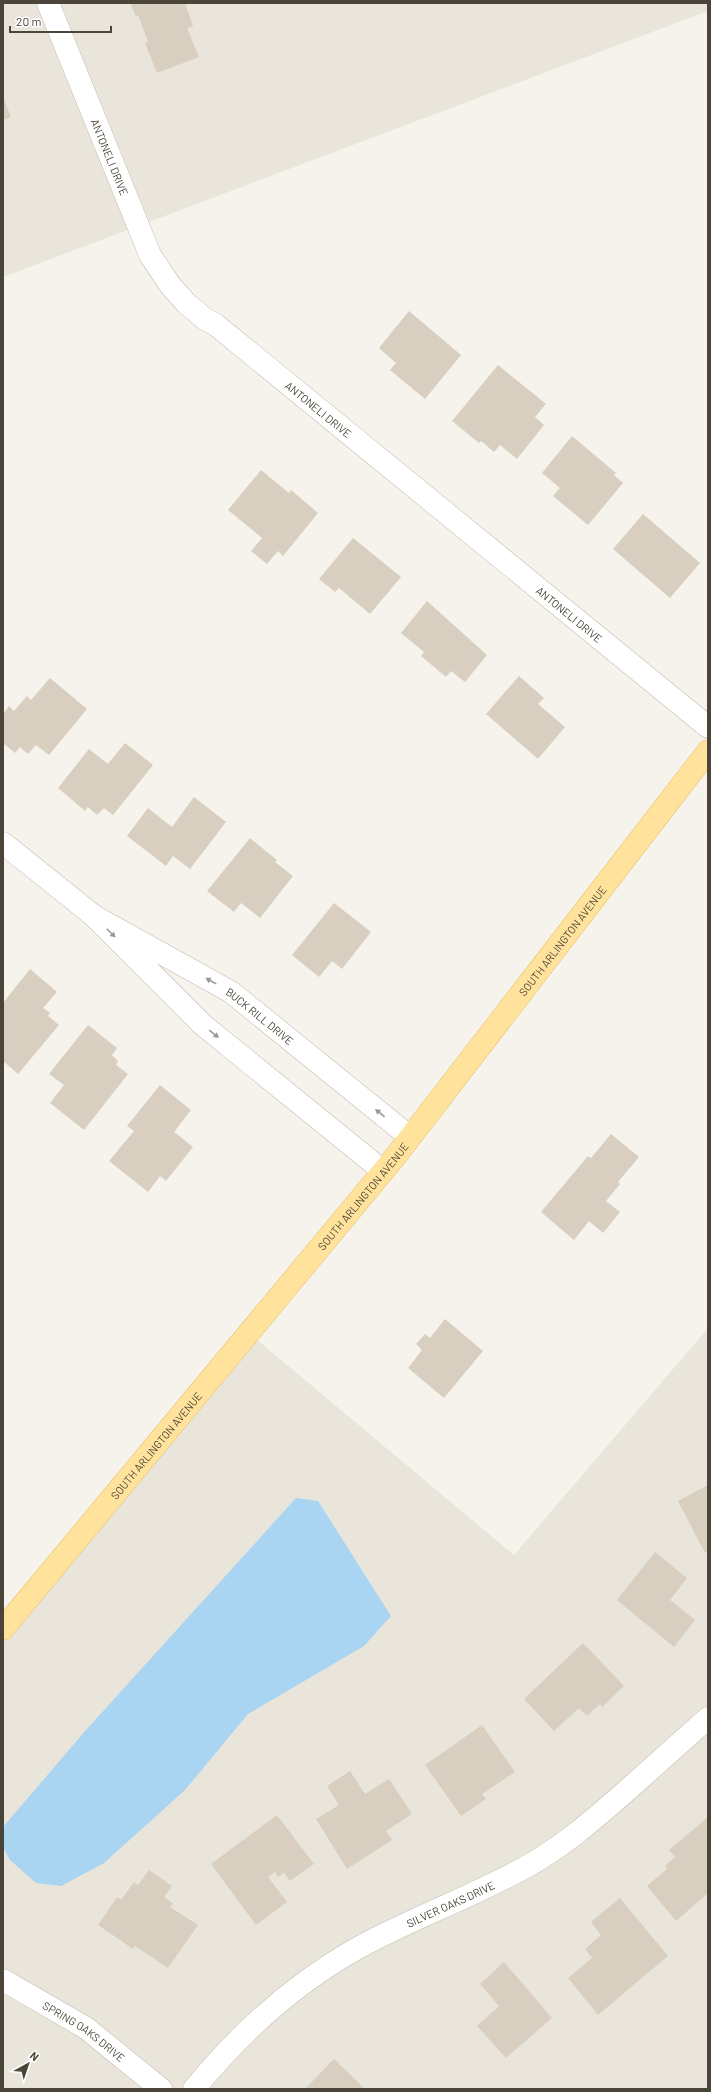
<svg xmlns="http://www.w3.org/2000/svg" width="711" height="2092" font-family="Barlow,sans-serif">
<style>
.residential{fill:#eae5da}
.water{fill:#a9d4f2}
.building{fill:#d8cfc1}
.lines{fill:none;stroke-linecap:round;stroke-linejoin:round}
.minor-casing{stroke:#c2bbae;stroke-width:23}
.major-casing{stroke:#e6c16a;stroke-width:23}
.minor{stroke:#fff;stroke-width:22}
.major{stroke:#ffe39c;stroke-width:22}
.oneway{fill:#9c9892}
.labels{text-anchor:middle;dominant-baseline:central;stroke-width:3.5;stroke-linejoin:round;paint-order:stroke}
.street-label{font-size:11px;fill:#4b4439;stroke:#fff}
</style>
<rect width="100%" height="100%" fill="#f6f3ec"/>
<g class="residential">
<path d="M3,3H708V11L3,277Z"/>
<path d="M708,1328V2089H3V1629L249,1333L514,1555Z"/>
</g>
<path class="water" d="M296,1498L318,1501L391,1616L364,1646L248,1714L185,1790L104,1863L61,1886L36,1883L10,1860L3,1847V1827L86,1730Z"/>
<g class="building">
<path d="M130,3H185L193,26L187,28L199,57L157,73L145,43L148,42L138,15L136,16Z"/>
<path d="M3,97L11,117L3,120Z"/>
<path d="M409,311L461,355L425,399L390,370L396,363L379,348Z"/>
<path d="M498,365L546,404L535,417L544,425L517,459L500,445L494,452L481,441L479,443L452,421Z"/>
<path d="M572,436L616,473L614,475L623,483L588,525L553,496L560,488L542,473Z"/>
<path d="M261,470L289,493L291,490L318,513L283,556L278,551L267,564L251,551L262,538L228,510Z"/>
<path d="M643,514L700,563L670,598L613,549Z"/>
<path d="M353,538L401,577L370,614L339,588L335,592L319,579Z"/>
<path d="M427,601L487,655L465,682L451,671L446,677L421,656L424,652L401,633Z"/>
<path d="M519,676L544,698L538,704L565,727L538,759L486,714Z"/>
<path d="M50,678L87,709L49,755L36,745L28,754L20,747L15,753L3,743V714L9,706L14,711L27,696L31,700Z"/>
<path d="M125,743L153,765L113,815L104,808L97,815L88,807L85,811L58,788L89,749L108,764Z"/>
<path d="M194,797L226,822L190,869L173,856L166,866L127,836L148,808L172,827Z"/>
<path d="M250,838L277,860L275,862L293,876L260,918L241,903L234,912L207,891Z"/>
<path d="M334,903L371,932L342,969L332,961L319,977L292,955Z"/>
<path d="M30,969L57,992L43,1008L50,1013L48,1016L59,1025L18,1074L3,1061V1003Z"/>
<path d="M88,1025L117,1048L112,1055L118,1061L116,1065L128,1074L84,1130L50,1103L64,1085L49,1074Z"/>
<path d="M160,1085L191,1110L174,1132L193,1147L166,1181L160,1176L148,1192L109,1161L134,1131L127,1126Z"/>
<path d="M611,1134L639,1157L618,1182L620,1184L606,1201L620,1212L603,1233L589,1221L574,1240L541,1212L588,1156L591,1158Z"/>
<path d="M445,1319L483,1351L444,1398L408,1368L422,1350L416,1344L425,1334L430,1338Z"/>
<path d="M708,1485V1551L705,1553L678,1501Z"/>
<path d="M655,1552L687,1578L670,1600L695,1620L674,1647L617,1600Z"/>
<path d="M583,1643L624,1686L602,1707L600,1704L587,1716L579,1708L554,1731L524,1699Z"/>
<path d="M482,1725L515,1772L482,1794L486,1799L461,1816L425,1765Z"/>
<path d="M350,1771L365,1794L389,1779L412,1814L386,1831L392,1840L347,1869L316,1819L339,1805L327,1786Z"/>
<path d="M277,1815L314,1864L290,1881L284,1873L278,1877L275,1872L268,1877L287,1902L256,1925L211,1864Z"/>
<path d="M708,1817V1893L676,1921L647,1886L667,1869L665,1866L675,1857L669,1850Z"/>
<path d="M149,1870L172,1886L164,1897L173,1903L170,1907L198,1925L168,1968L135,1946L133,1949L98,1925L117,1897L121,1900L134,1882L138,1885Z"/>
<path d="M620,1898L668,1956L598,2015L568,1978L592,1958L585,1949L601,1935L591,1922Z"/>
<path d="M504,1962L552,2018L506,2058L477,2026L499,2006L480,1984Z"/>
<path d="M334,2059L365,2089H305Z"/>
</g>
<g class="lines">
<defs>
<g id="minor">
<path id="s1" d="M48,3L150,255L170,285L186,303L205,319L216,325L708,727"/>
<path d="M3,843L94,916"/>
<path id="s2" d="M383,1171L203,1025L94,916L231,992L410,1137"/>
<path id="s3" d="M3,1980L86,2028L161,2089"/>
<path id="s4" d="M194,2089C240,2033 292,1985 356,1949C410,1919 469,1898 524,1868C561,1848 592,1821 624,1793C652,1768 680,1743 708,1718"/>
</g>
<g id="major">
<path id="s5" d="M3,1629L395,1157L708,751"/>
</g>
</defs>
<use href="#minor" class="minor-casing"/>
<use href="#major" class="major-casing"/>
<use href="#minor" class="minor"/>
<use href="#major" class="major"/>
</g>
<defs><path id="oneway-solid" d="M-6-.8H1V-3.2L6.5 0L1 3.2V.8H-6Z"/></defs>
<g class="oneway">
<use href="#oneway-solid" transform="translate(111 933) rotate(45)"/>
<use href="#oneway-solid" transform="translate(211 981) rotate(-151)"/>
<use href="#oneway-solid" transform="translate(214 1034) rotate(39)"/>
<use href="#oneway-solid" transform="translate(380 1113) rotate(-141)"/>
</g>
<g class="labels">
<g class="street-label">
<text stroke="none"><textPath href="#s1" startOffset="166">ANTONELI DRIVE</textPath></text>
<text stroke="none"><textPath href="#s1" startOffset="502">ANTONELI DRIVE</textPath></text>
<text stroke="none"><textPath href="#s1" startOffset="826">ANTONELI DRIVE</textPath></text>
<text stroke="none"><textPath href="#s5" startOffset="887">SOUTH ARLINGTON AVENUE</textPath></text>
<text stroke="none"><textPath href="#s2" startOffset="580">BUCK RILL DRIVE</textPath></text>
<text stroke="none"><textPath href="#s5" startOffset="563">SOUTH ARLINGTON AVENUE</textPath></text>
<text stroke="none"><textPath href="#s5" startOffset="239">SOUTH ARLINGTON AVENUE</textPath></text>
<text stroke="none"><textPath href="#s4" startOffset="320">SILVER OAKS DRIVE</textPath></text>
<text stroke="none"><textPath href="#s3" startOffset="96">SPRING OAKS DRIVE</textPath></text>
</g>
</g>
<rect width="711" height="2092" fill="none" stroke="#4b4439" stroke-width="8"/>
<g transform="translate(28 2064) rotate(40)" stroke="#ffffff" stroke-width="3" paint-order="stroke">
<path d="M0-3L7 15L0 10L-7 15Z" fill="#4b4439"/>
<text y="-6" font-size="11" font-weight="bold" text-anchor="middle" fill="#4b4439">N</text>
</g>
<path d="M10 26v6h101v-6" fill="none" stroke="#4b4439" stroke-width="2"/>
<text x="16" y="26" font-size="12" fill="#4b4439" stroke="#ffffff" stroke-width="3" paint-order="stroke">20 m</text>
</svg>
